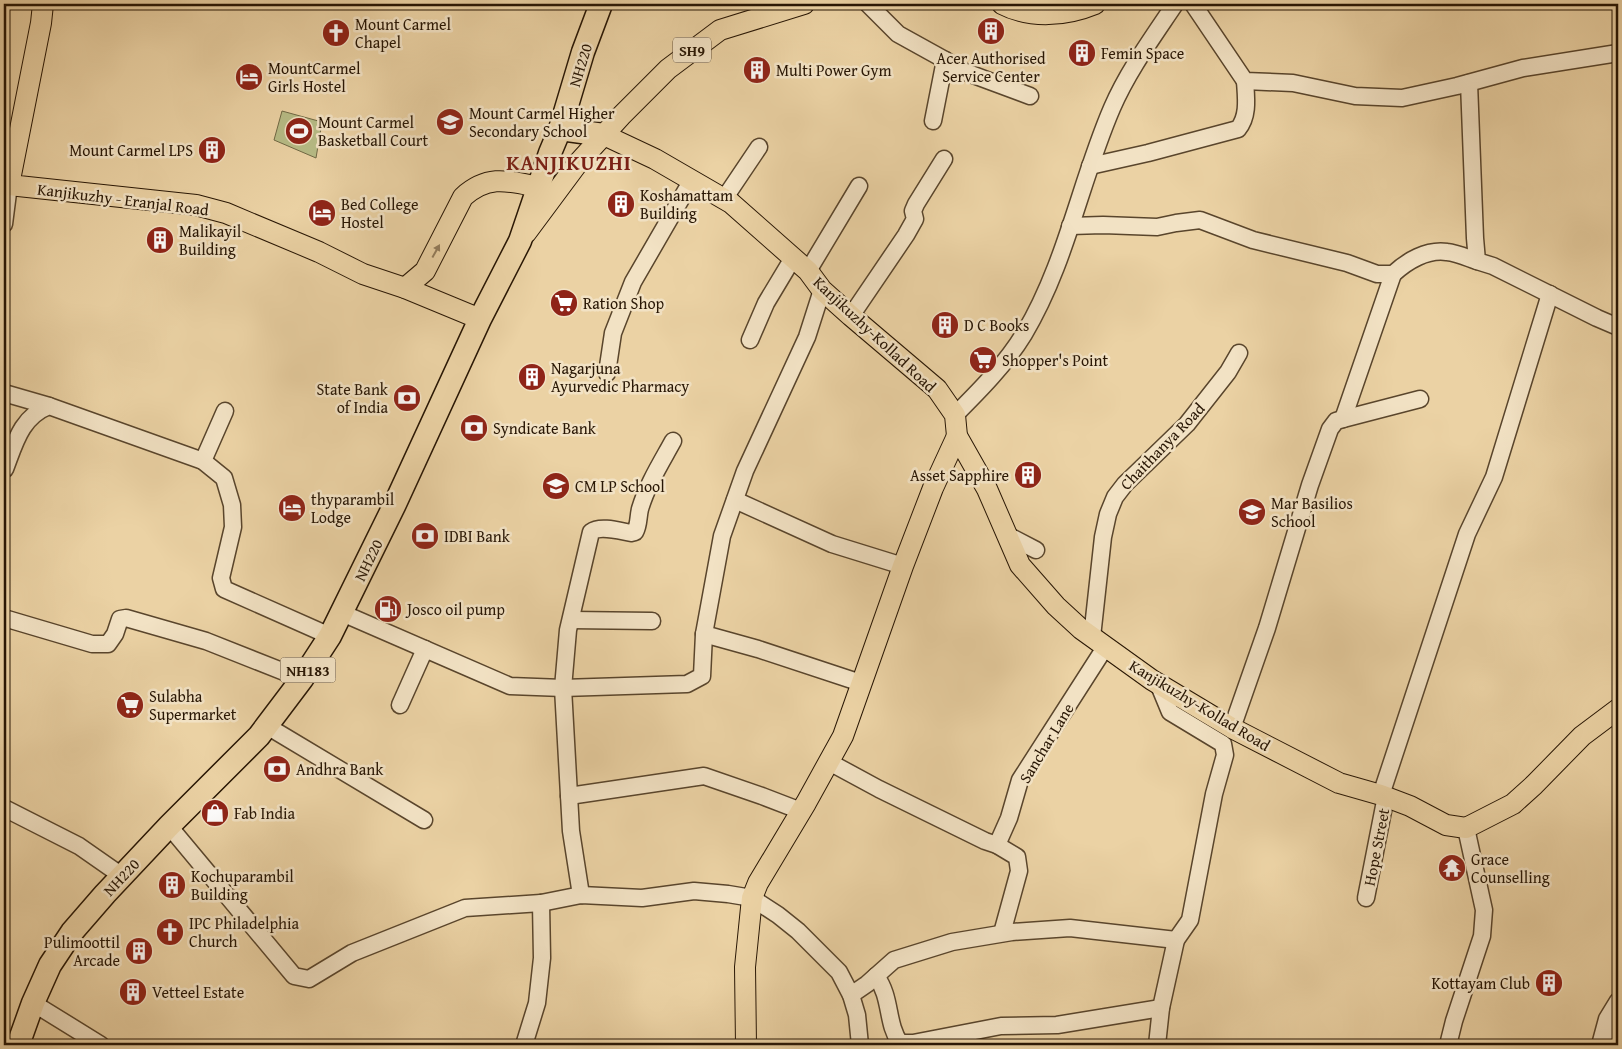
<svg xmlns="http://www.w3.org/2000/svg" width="1622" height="1049" font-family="'Gentium Book Plus',serif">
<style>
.green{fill:#b7bc86;stroke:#706945}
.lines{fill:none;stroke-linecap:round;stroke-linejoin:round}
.minor-casing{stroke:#59452c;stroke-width:19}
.major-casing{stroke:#281604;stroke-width:22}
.highway-casing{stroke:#281604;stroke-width:25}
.minor{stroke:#f2e2c4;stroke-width:16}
.major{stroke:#ebd2a4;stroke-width:20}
.highway{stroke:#ebd2a4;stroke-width:22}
.oneway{fill:#937d5c}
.labels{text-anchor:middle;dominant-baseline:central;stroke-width:5;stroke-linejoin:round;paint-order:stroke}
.shield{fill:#f2e2c4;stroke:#65533e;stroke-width:1}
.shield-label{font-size:15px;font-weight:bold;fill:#281604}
.poi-label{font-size:16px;fill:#281604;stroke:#f2e2c4;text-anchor:start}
.street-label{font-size:16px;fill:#281604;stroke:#f2e2c4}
.district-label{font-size:21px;font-weight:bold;letter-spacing:1px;fill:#7a1f14;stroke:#f2e2c4}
</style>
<rect width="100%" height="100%" fill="#ebd2a4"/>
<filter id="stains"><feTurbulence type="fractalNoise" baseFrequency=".004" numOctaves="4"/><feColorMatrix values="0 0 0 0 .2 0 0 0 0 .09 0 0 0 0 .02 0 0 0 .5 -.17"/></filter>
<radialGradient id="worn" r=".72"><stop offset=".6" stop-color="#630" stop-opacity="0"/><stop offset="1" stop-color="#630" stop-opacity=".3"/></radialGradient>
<path class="green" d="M282,111L322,122L316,158L274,140Z"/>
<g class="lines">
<defs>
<g id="minor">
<path d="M868,4L898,34L945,60"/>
<path d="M1193,4L1245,81L1293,83L1355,96L1402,98L1457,86L1523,68L1618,53"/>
<path d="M1469,83L1475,238L1477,261L1493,266L1597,318L1618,327"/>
<path d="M933,121L945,60L960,70L1030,96"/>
<path d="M1090,166L1148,153L1238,129C1249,116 1246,97 1245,81"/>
<path d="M724,199L759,147"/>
<path d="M4,224L9,185"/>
<path d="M1070,226L1103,225L1157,227L1176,223L1200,220L1253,240L1347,263L1377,274H1393C1407,261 1427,249 1447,252C1457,253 1468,258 1477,261"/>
<path d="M808,271L859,186"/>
<path d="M851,316L906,235L915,219L913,211L916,204L944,159"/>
<path d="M750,340L766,303L793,258"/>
<path d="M607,373L613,333L633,282L692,180"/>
<path d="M4,393L49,406"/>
<path d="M955,415C980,390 1005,365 1024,334C1066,264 1080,182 1112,108C1128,71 1153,37 1175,4"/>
<path d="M1343,419L1393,274"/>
<path d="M203,461L225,411"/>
<path d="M5,469C15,443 21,417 49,406L203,461L224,478L232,505L233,527L221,578L224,589L330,636"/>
<path d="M735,500L832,544L903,566"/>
<path d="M1009,536L1036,550"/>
<path d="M342,613L510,686L563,688L687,684L702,676L704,634L722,536L745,471L807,337L822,290"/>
<path d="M4,618L92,644H108L115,634L120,619L126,618L206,641L302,679"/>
<path d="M571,620L652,621"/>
<path d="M704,634L758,649L861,683"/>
<path d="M1092,637L1103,537L1108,514L1115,497L1125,484L1187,424L1228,372L1239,353"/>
<path d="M400,705L425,649"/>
<path d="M267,726L424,820"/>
<path d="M1232,728L1267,628L1310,485L1330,429L1336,421L1343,419L1420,399"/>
<path d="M829,762L879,789L985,841L997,845L1017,857L1019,871L1002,933"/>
<path d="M1381,795L1467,534L1494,477L1550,294"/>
<path d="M569,796L704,776L762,796L801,811"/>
<path d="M4,808L79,846L122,876"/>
<path d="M169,826L294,976L309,979L352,953L465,908L541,903L581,895L642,898L694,891L728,894L752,898L778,915L798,931L839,972L851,995L857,1015L860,1045"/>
<path d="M997,845L1009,818L1020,780L1106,646"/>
<path d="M581,895L571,831L563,688L568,630L591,532C600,525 620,531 631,533L635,532C639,525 638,517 640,509C647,485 661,463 673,441"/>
<path d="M1366,898L1386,796"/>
<path d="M876,976C892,998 886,1023 900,1043H913L1001,1026L1057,1025L1161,1008"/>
<path d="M851,995L867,984L894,960L952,942L1012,932L1070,928L1176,940"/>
<path d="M33,1003L101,1045"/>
<path d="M524,1045L537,1003L542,958L541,903"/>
<path d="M1157,1045L1161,1008L1176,940L1190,920L1214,794L1225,755L1223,744L1170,712L1158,683"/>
<path d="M1448,1045L1454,1021L1482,936L1484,910L1466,828"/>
<path d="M1600,1045L1607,1019L1618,1001"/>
<path d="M1617,1045L1618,1027"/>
</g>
<g id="major">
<path d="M43,4L41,23L9,185L196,205L226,213L319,252L363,274L405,288L480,319"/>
<path d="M1002,4C1031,19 1066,16 1095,4"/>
<path d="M604,135L655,159L731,203L808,271L822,290L851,316L937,389L955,415L957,436L987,489L1020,565L1056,606L1081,629L1152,680L1232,728L1339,783L1381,795L1410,806L1446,825L1466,828L1513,804L1534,785L1582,736L1618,709"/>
<path d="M526,233L578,163L621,116L668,69L720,30L804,4"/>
<path d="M405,288L425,271L463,197C488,174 509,181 539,187"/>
<path d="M746,1045L745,967L752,898L758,883L806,803L843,736L903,566L933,488L957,436"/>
</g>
<g id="highway">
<path d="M560,129L604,135"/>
<path d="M18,1045L33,1003L50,965L72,932L105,894L169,826L259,736L302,679L330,636L394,506L480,319L520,241L550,153L560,129L583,52L601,4"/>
</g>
</defs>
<use href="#minor" class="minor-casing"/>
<use href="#major" class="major-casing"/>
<use href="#highway" class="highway-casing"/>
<use href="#minor" class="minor"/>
<use href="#major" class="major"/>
<use href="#highway" class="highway"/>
</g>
<defs><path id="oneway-solid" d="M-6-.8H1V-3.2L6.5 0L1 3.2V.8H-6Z" transform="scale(1.25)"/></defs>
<use class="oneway" href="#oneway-solid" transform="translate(436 251) rotate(-61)"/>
<defs>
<symbol id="building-disc" viewBox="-11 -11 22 22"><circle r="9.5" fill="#8f2418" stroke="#f2e2c4"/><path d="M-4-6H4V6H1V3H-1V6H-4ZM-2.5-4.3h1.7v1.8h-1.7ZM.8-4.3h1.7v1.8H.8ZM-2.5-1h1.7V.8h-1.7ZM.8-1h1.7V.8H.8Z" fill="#fff"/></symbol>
<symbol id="church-disc" viewBox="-11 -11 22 22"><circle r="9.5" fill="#8f2418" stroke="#f2e2c4"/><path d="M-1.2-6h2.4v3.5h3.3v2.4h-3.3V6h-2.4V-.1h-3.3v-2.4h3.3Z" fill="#fff"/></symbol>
<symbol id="hotel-disc" viewBox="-11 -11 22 22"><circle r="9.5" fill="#8f2418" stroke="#f2e2c4"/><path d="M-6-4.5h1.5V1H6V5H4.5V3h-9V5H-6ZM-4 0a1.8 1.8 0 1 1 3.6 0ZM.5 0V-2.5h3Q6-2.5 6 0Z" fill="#fff"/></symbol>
<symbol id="school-disc" viewBox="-11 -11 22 22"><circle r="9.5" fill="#8f2418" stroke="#f2e2c4"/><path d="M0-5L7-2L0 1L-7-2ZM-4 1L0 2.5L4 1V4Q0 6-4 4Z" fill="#fff"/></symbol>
<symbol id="stadium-disc" viewBox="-11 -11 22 22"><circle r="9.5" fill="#8f2418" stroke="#f2e2c4"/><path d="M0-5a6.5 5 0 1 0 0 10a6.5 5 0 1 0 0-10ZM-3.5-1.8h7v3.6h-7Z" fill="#fff"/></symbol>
<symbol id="supermarket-disc" viewBox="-11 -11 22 22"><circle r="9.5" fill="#8f2418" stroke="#f2e2c4"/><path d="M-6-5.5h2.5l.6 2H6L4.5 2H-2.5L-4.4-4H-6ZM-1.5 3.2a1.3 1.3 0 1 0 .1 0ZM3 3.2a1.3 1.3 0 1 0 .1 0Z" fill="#fff"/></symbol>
<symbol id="bank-disc" viewBox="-11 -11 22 22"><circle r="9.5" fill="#8f2418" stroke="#f2e2c4"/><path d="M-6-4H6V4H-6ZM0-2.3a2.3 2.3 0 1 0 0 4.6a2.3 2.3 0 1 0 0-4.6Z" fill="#fff"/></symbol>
<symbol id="fuel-disc" viewBox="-11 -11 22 22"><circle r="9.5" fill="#8f2418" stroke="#f2e2c4"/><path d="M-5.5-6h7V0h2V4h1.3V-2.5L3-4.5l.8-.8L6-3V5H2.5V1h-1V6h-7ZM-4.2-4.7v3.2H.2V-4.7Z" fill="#fff"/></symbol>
<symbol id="shop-disc" viewBox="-11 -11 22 22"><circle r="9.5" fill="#8f2418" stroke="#f2e2c4"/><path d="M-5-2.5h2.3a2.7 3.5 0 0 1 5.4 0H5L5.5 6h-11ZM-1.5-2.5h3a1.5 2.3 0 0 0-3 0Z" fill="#fff"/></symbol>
<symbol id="temple-disc" viewBox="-11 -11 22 22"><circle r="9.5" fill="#8f2418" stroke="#f2e2c4"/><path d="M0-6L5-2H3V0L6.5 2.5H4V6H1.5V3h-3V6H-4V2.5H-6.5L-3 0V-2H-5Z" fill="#fff"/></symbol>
</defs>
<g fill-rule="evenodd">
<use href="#building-disc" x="975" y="15" width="32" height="32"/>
<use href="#church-disc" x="320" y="17" width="32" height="32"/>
<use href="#building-disc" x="1066" y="37" width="32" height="32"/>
<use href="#building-disc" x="741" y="54" width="32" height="32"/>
<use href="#hotel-disc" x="233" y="61" width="32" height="32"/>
<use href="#school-disc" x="434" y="106" width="32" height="32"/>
<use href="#stadium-disc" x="283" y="115" width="32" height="32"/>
<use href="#building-disc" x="196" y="134" width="32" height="32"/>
<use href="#building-disc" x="605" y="188" width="32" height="32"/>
<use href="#hotel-disc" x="306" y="197" width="32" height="32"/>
<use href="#building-disc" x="144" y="224" width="32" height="32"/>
<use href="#supermarket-disc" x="548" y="287" width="32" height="32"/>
<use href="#building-disc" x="929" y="309" width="32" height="32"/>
<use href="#supermarket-disc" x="967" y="344" width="32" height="32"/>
<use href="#building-disc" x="516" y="361" width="32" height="32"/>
<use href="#bank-disc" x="391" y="382" width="32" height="32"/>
<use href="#bank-disc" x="458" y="412" width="32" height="32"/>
<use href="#building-disc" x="1012" y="459" width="32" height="32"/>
<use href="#school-disc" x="540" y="470" width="32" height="32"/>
<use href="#hotel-disc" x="276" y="492" width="32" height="32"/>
<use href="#school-disc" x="1236" y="496" width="32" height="32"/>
<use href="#bank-disc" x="409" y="520" width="32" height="32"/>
<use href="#fuel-disc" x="372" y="593" width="32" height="32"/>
<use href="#supermarket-disc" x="114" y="689" width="32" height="32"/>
<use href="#bank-disc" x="261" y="753" width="32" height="32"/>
<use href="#shop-disc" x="199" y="797" width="32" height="32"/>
<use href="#temple-disc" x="1436" y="852" width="32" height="32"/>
<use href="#building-disc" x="156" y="869" width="32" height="32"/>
<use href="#church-disc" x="154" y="916" width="32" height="32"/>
<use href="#building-disc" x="123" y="935" width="32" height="32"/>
<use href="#building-disc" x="1533" y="967" width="32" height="32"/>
<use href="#building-disc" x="117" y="976" width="32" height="32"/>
</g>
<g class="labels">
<g class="shield">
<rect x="673" y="37.5" width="38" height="25" rx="4"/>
<rect x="280.5" y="657.5" width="55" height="25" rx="4"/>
</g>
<g class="shield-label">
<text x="692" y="50">SH9</text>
<text x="308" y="670">NH183</text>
</g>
<g class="poi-label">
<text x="355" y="24">Mount Carmel<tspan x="355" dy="18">Chapel</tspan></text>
<text x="1101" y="53">Femin Space</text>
<text x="991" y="58" text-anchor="middle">Acer Authorised<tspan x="991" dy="18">Service Center</tspan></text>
<text x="268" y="68">MountCarmel<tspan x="268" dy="18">Girls Hostel</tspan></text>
<text x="776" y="70">Multi Power Gym</text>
<text x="469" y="113">Mount Carmel Higher<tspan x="469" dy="18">Secondary School</tspan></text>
<text x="318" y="122">Mount Carmel<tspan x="318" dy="18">Basketball Court</tspan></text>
<text x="193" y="150" text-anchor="end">Mount Carmel LPS</text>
<text x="640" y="195">Koshamattam<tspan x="640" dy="18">Building</tspan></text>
<text x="341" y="204">Bed College<tspan x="341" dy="18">Hostel</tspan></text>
<text x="179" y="231">Malikayil<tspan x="179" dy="18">Building</tspan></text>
<text x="583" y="303">Ration Shop</text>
<text x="964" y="325">D C Books</text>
<text x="1002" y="360">Shopper's Point</text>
<text x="551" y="368">Nagarjuna<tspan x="551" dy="18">Ayurvedic Pharmacy</tspan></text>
<text x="388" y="389" text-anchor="end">State Bank<tspan x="388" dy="18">of India</tspan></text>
<text x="493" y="428">Syndicate Bank</text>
<text x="1009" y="475" text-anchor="end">Asset Sapphire</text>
<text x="575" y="486">CM LP School</text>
<text x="311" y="499">thyparambil<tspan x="311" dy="18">Lodge</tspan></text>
<text x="1271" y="503">Mar Basilios<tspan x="1271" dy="18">School</tspan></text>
<text x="444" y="536">IDBI Bank</text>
<text x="407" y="609">Josco oil pump</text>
<text x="149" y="696">Sulabha<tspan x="149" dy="18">Supermarket</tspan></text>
<text x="296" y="769">Andhra Bank</text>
<text x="234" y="813">Fab India</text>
<text x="1471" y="859">Grace<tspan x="1471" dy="18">Counselling</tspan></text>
<text x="191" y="876">Kochuparambil<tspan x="191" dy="18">Building</tspan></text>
<text x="189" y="923">IPC Philadelphia<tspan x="189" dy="18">Church</tspan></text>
<text x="120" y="942" text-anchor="end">Pulimoottil<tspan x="120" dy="18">Arcade</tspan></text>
<text x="1530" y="983" text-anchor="end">Kottayam Club</text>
<text x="152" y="992">Vetteel Estate</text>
</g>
<g class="street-label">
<text transform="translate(580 65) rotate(-73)">NH220</text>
<text transform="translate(123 199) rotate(7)">Kanjikuzhy - Eranjal Road</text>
<text transform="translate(875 334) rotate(43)">Kanjikuzhy-Kollad Road</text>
<text transform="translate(1162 446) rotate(-46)">Chaithanya Road</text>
<text transform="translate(368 560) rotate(-64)">NH220</text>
<text transform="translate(1200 705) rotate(31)">Kanjikuzhy-Kollad Road</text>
<text transform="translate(1046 743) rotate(-59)">Sanchar Lane</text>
<text transform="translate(1376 847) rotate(-79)">Hope Street</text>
<text transform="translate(121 877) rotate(-47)">NH220</text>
</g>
<g class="district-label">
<text x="569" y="162">KANJIKUZHI</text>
</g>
</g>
<rect width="1622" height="1049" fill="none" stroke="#ebd2a4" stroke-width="20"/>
<rect x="5" y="5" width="1612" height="1039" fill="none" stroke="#281604" stroke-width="2.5"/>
<rect x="10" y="10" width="1602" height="1029" fill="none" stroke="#281604"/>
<rect width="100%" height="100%" filter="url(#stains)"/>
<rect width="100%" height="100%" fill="url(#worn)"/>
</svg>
